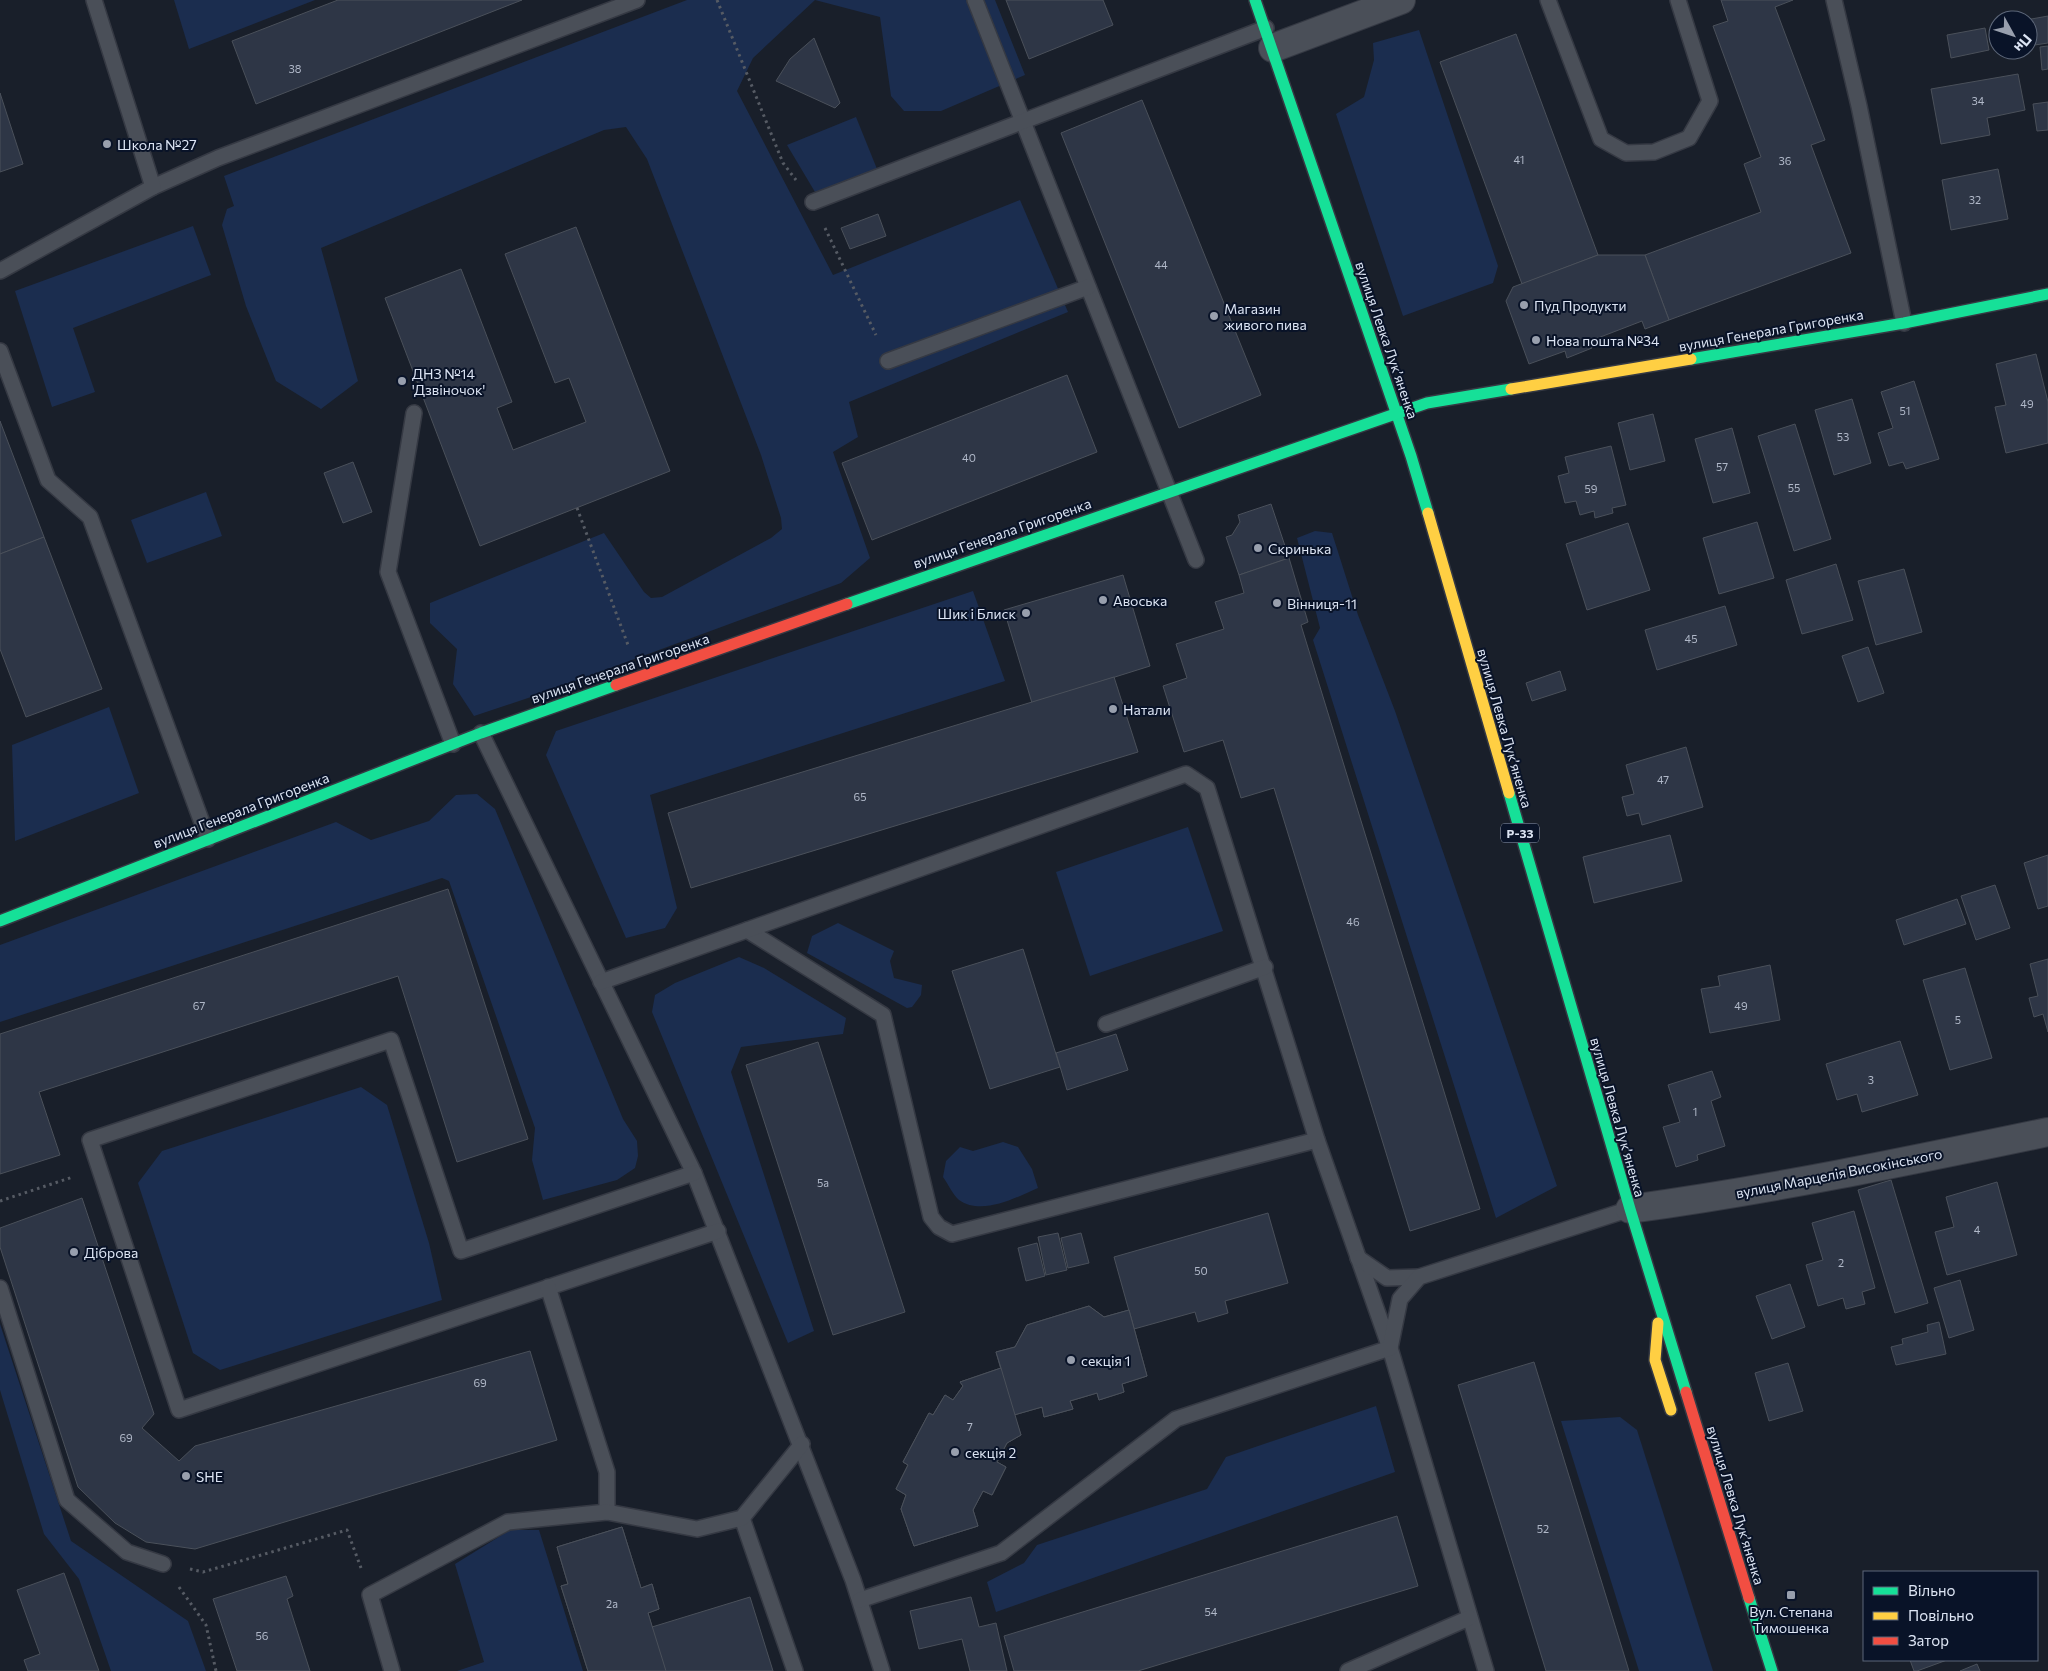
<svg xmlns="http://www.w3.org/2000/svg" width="2048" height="1671" font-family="Commissioner,sans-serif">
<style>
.green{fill:#1b2d4f}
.building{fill:#2e3646;stroke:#4a505a}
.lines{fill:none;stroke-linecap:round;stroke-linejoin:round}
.lane-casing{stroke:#353943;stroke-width:18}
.street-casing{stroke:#353943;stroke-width:30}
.fast-casing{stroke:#353943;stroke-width:14}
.slow-casing{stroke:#353943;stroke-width:14}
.jam-casing{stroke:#353943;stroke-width:14}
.path{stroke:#565b64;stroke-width:3;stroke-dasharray:2.5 4;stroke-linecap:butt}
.lane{stroke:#4a4f58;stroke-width:15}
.street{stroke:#4a4f58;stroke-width:28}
.fast{stroke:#16e098;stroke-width:11}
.slow{stroke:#ffcf43;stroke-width:11}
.jam{stroke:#f24e42;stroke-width:11}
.poi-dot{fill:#989fad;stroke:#091328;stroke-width:2}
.labels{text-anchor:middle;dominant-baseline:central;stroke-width:4;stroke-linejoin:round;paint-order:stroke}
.number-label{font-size:11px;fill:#b0b8c8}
.shield{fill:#091328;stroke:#9da5b6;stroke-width:1}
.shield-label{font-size:12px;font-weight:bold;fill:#dce4f3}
.poi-label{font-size:14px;fill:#dce4f3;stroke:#091328;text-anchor:start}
.street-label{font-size:14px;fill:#dce4f3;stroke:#091328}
</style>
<rect width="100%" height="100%" fill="#191f2a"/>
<g class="green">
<path d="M174,0H315L189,49Z"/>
<path d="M687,0H995L1025,75L941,111H904L891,96L880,17L815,0L753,58L737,91L833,275L1020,200L1068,312L849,402L858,437L833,452L870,558L841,583L537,695L474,716L453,684L457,649L430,623V603L604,533L644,592L651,598L662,597L771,538L782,529L781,518L761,455L647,159L626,127L604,130L321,248L358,381L321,409L276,381L246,306L222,225L227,209L234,206L224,176Z"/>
<path d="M1419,30L1498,266L1493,283L1403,316L1336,114L1364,97L1374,60L1373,43Z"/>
<path d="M856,117L877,169L815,192L787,145Z"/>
<path d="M193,226L211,275L73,328L95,392L52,407L15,291Z"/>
<path d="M206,492L222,536L147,563L131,520Z"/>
<path d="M1315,531L1332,533L1358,615L1395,711L1557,1186L1496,1218L1313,640L1320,628L1297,538Z"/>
<path d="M973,591L1005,681L650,795L677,908L665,928L626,938L546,755L556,731Z"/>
<path d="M109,707L139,793L15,841L12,745Z"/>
<path d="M477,794L495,809L623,1119L637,1141L638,1156L635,1168L617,1180L543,1200L532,1160L535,1128L449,881L442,878L0,1022V945L336,822L371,840L429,821L456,795Z"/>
<path d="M1188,827L1223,931L1090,976L1056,872Z"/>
<path d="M838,923L894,951L890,961L894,978L922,985L921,995L912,1007L907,1008L807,953L812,936Z"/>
<path d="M739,957L764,968L846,1018L843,1034L741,1047L731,1072L814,1331L788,1343L652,1012L655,995L675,983Z"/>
<path d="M361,1087L387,1105L429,1243L442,1300L220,1370L193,1353L138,1183L162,1151Z"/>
<path d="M1003,1142L1018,1147L1032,1169L1038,1188C1015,1198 982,1216 959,1200C953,1195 948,1184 943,1177L946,1161L960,1147L973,1151Z"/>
<path d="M0,1324L71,1541L188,1621L206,1671H111L79,1579L44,1534L0,1390Z"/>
<path d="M1376,1406L1395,1472L996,1612L987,1582L1024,1563L1037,1545L1207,1489L1226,1457Z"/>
<path d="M1620,1417L1637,1430L1713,1671H1639L1561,1421Z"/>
<path d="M510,1530H539L583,1671H457L484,1662L455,1564Z"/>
</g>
<g class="building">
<path d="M338,0H522L256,104L232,41Z"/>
<path d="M1006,0H1103L1113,25L1029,59Z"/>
<path d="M1721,0H1793L1775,7L1825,140L1811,145L1851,253L1669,320L1645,255L1761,212L1744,164L1761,157L1713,26L1728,21Z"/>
<path d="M2048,16V43L2028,46V20H2026Z"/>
<path d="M1985,28L1989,50L1951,58L1947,35Z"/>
<path d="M1516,34L1598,255L1522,284L1440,62Z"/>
<path d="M814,38L840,103L835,108L776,81L790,59Z"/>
<path d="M2048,46V69L2042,70L2040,47Z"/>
<path d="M2018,74L2025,110L1987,118L1990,135L1941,144L1931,89Z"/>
<path d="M0,93L23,164L0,172Z"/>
<path d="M1142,100L1261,395L1179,428L1061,133Z"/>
<path d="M2048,102V130L2037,131L2033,104Z"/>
<path d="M1998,169L2008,219L1951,230L1942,180Z"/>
<path d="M878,214L886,236L850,249L841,228Z"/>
<path d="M576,227L670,471L480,546L385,298L461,269L512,402L497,408L513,450L586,422L569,378L555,383L505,254Z"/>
<path d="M1598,255H1645L1669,320L1645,329L1642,321L1590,341L1592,348L1567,358L1565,351L1529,364L1506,301L1513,287Z"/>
<path d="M2036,354L2048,402V443L2006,453L1995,407L2006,405L1996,364Z"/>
<path d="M1067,375L1097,452L872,540L842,463Z"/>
<path d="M1914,381L1939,459L1906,469L1903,462L1889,466L1878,433L1893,428L1881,392Z"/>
<path d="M1852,399L1871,463L1834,475L1815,410Z"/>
<path d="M1653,414L1665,461L1630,470L1618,423Z"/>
<path d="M0,421L44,537L0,554Z"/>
<path d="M1795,424L1831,539L1794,551L1758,436Z"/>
<path d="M1732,428L1750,493L1713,503L1695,439Z"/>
<path d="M1611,446L1626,505L1612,508L1613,513L1595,518L1594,511L1580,515L1576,501L1565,503L1558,476L1569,473L1565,457Z"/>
<path d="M353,462L372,512L343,523L324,473Z"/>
<path d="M1271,504L1289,558L1239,575L1226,537L1232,535L1240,522L1238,515Z"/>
<path d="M1757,522L1774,578L1719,594L1703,538Z"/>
<path d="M1628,523L1650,590L1587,610L1566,544Z"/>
<path d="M44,537L102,689L26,717L0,649V554Z"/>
<path d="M1289,558L1308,622L1301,625L1480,1209L1410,1231L1274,788L1241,798L1223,740L1184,752L1163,686L1187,678L1176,644L1224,629L1215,602L1244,593L1239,575Z"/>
<path d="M1836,564L1853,620L1802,634L1786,580Z"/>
<path d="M1904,569L1922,632L1876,645L1858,581Z"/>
<path d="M1123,575L1150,666L1032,703L1004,610Z"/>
<path d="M1725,606L1737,645L1657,670L1645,630Z"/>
<path d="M1868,647L1884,693L1858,702L1842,656Z"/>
<path d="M1560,671L1566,690L1532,701L1526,683Z"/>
<path d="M1114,677L1138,752L691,888L668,813Z"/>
<path d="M1686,747L1703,807L1642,825L1639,813L1627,816L1622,797L1634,794L1626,765Z"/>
<path d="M1670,835L1682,881L1594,903L1583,857Z"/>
<path d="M2048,855V906L2038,909L2024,863Z"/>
<path d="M1995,885L2010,928L1976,940L1961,896Z"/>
<path d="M448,889L528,1139L457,1162L398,976L39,1092L60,1155L0,1174V1034Z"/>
<path d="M1957,899L1966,924L1904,945L1896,920Z"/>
<path d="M1023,949L1060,1067L990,1089L952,971Z"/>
<path d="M2048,959V1032L2043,1014L2034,1017L2029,998L2038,996L2030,964Z"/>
<path d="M1770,965L1780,1020L1710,1033L1701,989L1720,986L1718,976Z"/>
<path d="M1965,968L1992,1058L1950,1070L1923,980Z"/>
<path d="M1116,1034L1128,1070L1067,1090L1056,1053Z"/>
<path d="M1900,1041L1918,1095L1862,1112L1857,1094L1837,1100L1826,1064Z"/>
<path d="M818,1042L905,1312L833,1335L746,1065Z"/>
<path d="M1712,1071L1721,1097L1711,1101L1725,1146L1697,1155L1698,1160L1676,1167L1663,1127L1680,1122L1668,1085Z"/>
<path d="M1891,1180L1928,1303L1895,1313L1858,1190Z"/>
<path d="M1997,1182L2017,1255L1947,1275L1935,1232L1954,1227L1946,1197Z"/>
<path d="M82,1198L154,1414L142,1428L179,1461L195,1446L530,1351L557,1440L195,1549L146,1542L115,1523L78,1487L0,1247V1228Z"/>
<path d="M1854,1211L1875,1288L1862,1292L1865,1304L1846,1309L1843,1298L1818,1306L1806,1265L1823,1260L1812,1223Z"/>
<path d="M1268,1213L1288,1283L1225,1301L1228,1313L1198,1322L1195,1312L1134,1329L1114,1257Z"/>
<path d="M1058,1233L1067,1270L1046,1275L1038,1237Z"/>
<path d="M1081,1233L1089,1263L1068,1268L1061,1238Z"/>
<path d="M1037,1243L1045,1276L1026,1281L1018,1248Z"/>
<path d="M1960,1280L1974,1330L1949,1338L1934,1288Z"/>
<path d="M1790,1284L1805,1327L1772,1339L1756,1296Z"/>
<path d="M1089,1306L1104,1317L1129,1310L1147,1376L1122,1384L1124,1392L1099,1400L1097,1393L1070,1401L1073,1409L1044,1417L1042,1407L1014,1415L996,1352L1015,1347L1027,1325Z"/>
<path d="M1089,1306L1104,1317L1129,1310L1147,1376L1122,1384L1124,1392L1099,1400L1097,1393L1070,1401L1073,1409L1044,1417L1042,1407L1014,1415L1021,1435L1007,1443L997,1462L1006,1467L992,1495L983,1491L973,1510L978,1526L914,1546L901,1509L906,1495L896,1489L908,1465L903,1462L929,1413L933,1415L945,1395L953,1400L963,1386L960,1382L1001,1368L996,1352L1015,1347L1027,1325Z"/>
<path d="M1939,1322L1946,1354L1896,1365L1891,1347L1903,1344L1902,1339L1928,1332L1927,1325Z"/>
<path d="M1534,1362L1629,1671H1546L1458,1385Z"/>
<path d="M1788,1363L1803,1411L1769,1421L1755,1373Z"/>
<path d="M1001,1368L1021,1435L1007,1443L997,1462L1006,1467L992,1495L983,1491L973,1510L978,1526L914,1546L901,1509L906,1495L896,1489L908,1465L903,1462L929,1413L933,1415L945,1395L953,1400L963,1386L960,1382Z"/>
<path d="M1397,1516L1418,1586L1138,1671H1014L1004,1636Z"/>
<path d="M622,1527L641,1588L652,1584L659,1609L648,1613L652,1627L750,1597L773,1671H588L561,1586L568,1584L557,1547Z"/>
<path d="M622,1527L641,1588L652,1584L659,1609L648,1613L666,1671H588L561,1586L568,1584L557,1547Z"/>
<path d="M64,1573L99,1671H28L24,1660L40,1654L17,1590Z"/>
<path d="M286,1576L293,1596L287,1599L310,1671H237L213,1599Z"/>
<path d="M971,1597L979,1627L996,1623L1007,1671H970L962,1639L919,1649L910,1611Z"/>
<path d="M1910,1660H1947L1917,1671H1914Z"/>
<path d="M1977,1664L1980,1671H1960Z"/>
</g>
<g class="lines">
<defs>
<g id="lane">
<path d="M975,0L1196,560"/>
<path d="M1548,0L1601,139L1626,153L1654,152L1689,138L1710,101L1678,0"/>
<path d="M1834,0L1859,106L1904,323"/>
<path d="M153,187L218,158L637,0"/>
<path d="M813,202L1266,28"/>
<path d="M0,271L153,187L94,0"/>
<path d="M0,351L48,480L90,517L208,839"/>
<path d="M888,361L1088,287"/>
<path d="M414,413L388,572L453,744"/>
<path d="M481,733L694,1173L853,1580L882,1671"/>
<path d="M747,930L883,1015L931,1217L939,1227L952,1234L1317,1140"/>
<path d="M601,982L1186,774L1207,788L1317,1140L1390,1348L1486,1671"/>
<path d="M1106,1024L1265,967"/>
<path d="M694,1173L461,1251L391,1040L90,1140L179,1410L718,1231"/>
<path d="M1358,1258L1387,1278L1419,1277"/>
<path d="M548,1287L607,1472V1512"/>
<path d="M0,1288L67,1500L127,1552L163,1564"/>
<path d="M742,1518L795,1671"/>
<path d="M860,1600L1001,1553L1176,1419L1390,1348L1400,1299L1419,1277L1630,1209"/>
<path d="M392,1671L370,1595L508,1522L607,1512L697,1529L742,1518L802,1444"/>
<path d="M1348,1671L1469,1618"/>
</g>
<g id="street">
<path d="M1273,48L1401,0"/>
<path d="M1630,1209C1770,1190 1909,1161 2048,1132"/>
</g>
<g id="fast">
<path d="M1255,0L1411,456L1428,513"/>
<path d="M1691,359L1904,323L2048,294"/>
<path d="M847,604L1427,403L1511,389"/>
<path d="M1509,793L1630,1209L1686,1392"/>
<path d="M0,921L481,733L616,685"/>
<path d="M1749,1598L1772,1671"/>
</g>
<g id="slow">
<path d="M1511,389L1691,359"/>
<path d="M1428,513L1509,793"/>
<path d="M1658,1323L1655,1360L1671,1410"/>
</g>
<g id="jam">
<path d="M616,685L847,604"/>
<path d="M1686,1392L1749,1598"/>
</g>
</defs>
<use href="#lane" class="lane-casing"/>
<use href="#street" class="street-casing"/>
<use href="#fast" class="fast-casing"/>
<use href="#slow" class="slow-casing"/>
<use href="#jam" class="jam-casing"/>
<g class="path">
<path d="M717,0L783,163L796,180"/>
<path d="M825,228L876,335"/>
<path d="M577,508L628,645"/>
<path d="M0,1201L73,1177"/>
<path d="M190,1569L203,1572L347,1530L361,1568"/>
<path d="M179,1587L206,1625L216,1671"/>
</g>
<use href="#lane" class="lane"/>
<use href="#street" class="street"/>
<use href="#fast" class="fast"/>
<use href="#slow" class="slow"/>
<use href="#jam" class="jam"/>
</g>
<g class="poi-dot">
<circle cx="107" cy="144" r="5"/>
<circle cx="1524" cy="305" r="5"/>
<circle cx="1214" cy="316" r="5"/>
<circle cx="1536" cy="340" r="5"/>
<circle cx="402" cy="381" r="5"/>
<circle cx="1258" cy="548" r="5"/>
<circle cx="1103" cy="600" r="5"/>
<circle cx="1277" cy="603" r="5"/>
<circle cx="1026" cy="613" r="5"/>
<circle cx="1113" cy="709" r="5"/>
<circle cx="74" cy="1252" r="5"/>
<circle cx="1071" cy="1360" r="5"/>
<circle cx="955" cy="1452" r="5"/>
<circle cx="186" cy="1476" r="5"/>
<rect x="1786" y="1590" width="10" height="10" rx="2.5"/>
</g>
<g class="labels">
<g class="number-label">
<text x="295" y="68">38</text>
<text x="1978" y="100">34</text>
<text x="1519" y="159">41</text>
<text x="1785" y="160">36</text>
<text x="1975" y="199">32</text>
<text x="1161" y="264">44</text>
<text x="2027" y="403">49</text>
<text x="1905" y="410">51</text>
<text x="1843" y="436">53</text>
<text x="969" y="457">40</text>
<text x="1722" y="466">57</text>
<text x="1794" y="487">55</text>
<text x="1591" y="488">59</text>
<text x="1691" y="638">45</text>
<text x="1663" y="779">47</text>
<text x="860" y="796">65</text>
<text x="1353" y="921">46</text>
<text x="199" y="1005">67</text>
<text x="1741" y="1005">49</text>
<text x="1958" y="1019">5</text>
<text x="1871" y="1079">3</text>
<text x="1695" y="1111">1</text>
<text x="823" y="1182">5а</text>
<text x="1977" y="1229">4</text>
<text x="1841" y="1262">2</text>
<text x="1201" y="1270">50</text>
<text x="480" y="1382">69</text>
<text x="970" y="1426">7</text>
<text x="126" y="1437">69</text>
<text x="1543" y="1528">52</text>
<text x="612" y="1603">2а</text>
<text x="1211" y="1611">54</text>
<text x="262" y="1635">56</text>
</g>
<rect class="shield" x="1501" y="823.5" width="38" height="19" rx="4"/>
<g class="shield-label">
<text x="1520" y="833">Р-33</text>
</g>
<g class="poi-label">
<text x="117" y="144">Школа №27</text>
<text x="1534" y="305">Пуд Продукти</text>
<text x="1224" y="308">Магазин<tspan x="1224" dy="16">живого пива</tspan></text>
<text x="1546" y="340">Нова пошта №34</text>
<text x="412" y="373">ДНЗ №14<tspan x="412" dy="16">'Дзвіночок'</tspan></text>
<text x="1268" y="548">Скринька</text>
<text x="1113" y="600">Авоська</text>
<text x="1287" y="603">Вінниця-11</text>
<text x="1016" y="613" text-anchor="end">Шик і Блиск</text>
<text x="1123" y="709">Натали</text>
<text x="84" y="1252">Діброва</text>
<text x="1081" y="1360">секція 1</text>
<text x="965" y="1452">секція 2</text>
<text x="196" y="1476">SHE</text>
<text x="1791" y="1611" text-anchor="middle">Вул. Степана<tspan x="1791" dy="16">Тимошенка</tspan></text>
</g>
<g class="street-label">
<text transform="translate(1771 330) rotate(-10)">вулиця Генерала Григоренка</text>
<text transform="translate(1387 340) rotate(71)">вулиця Левка Лукʼяненка</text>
<text transform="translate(1002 533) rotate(-19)">вулиця Генерала Григоренка</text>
<text transform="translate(620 668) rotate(-19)">вулиця Генерала Григоренка</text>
<text transform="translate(1505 728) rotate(74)">вулиця Левка Лукʼяненка</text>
<text transform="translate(241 810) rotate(-21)">вулиця Генерала Григоренка</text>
<text transform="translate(1618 1117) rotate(74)">вулиця Левка Лукʼяненка</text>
<text transform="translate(1839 1173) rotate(-11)">вулиця Марцелія Високінського</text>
<text transform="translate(1736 1505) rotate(73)">вулиця Левка Лукʼяненка</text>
</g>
</g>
<rect x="1863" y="1571" width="175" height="90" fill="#091328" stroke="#5d6779"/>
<rect x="1873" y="1587" width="25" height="8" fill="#16e098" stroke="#5d6779"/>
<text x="1908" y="1596" font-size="15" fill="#dce4f3">Вільно</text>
<rect x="1873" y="1612" width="25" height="8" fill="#ffcf43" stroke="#5d6779"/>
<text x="1908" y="1621" font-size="15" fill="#dce4f3">Повільно</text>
<rect x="1873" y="1637" width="25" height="8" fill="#f24e42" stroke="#5d6779"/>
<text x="1908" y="1646" font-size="15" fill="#dce4f3">Затор</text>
<g transform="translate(2013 35) rotate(130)"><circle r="24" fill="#091328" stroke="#5d6779"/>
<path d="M0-4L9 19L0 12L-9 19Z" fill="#989fad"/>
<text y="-8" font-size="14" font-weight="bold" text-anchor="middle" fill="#dce4f3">Пн</text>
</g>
</svg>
